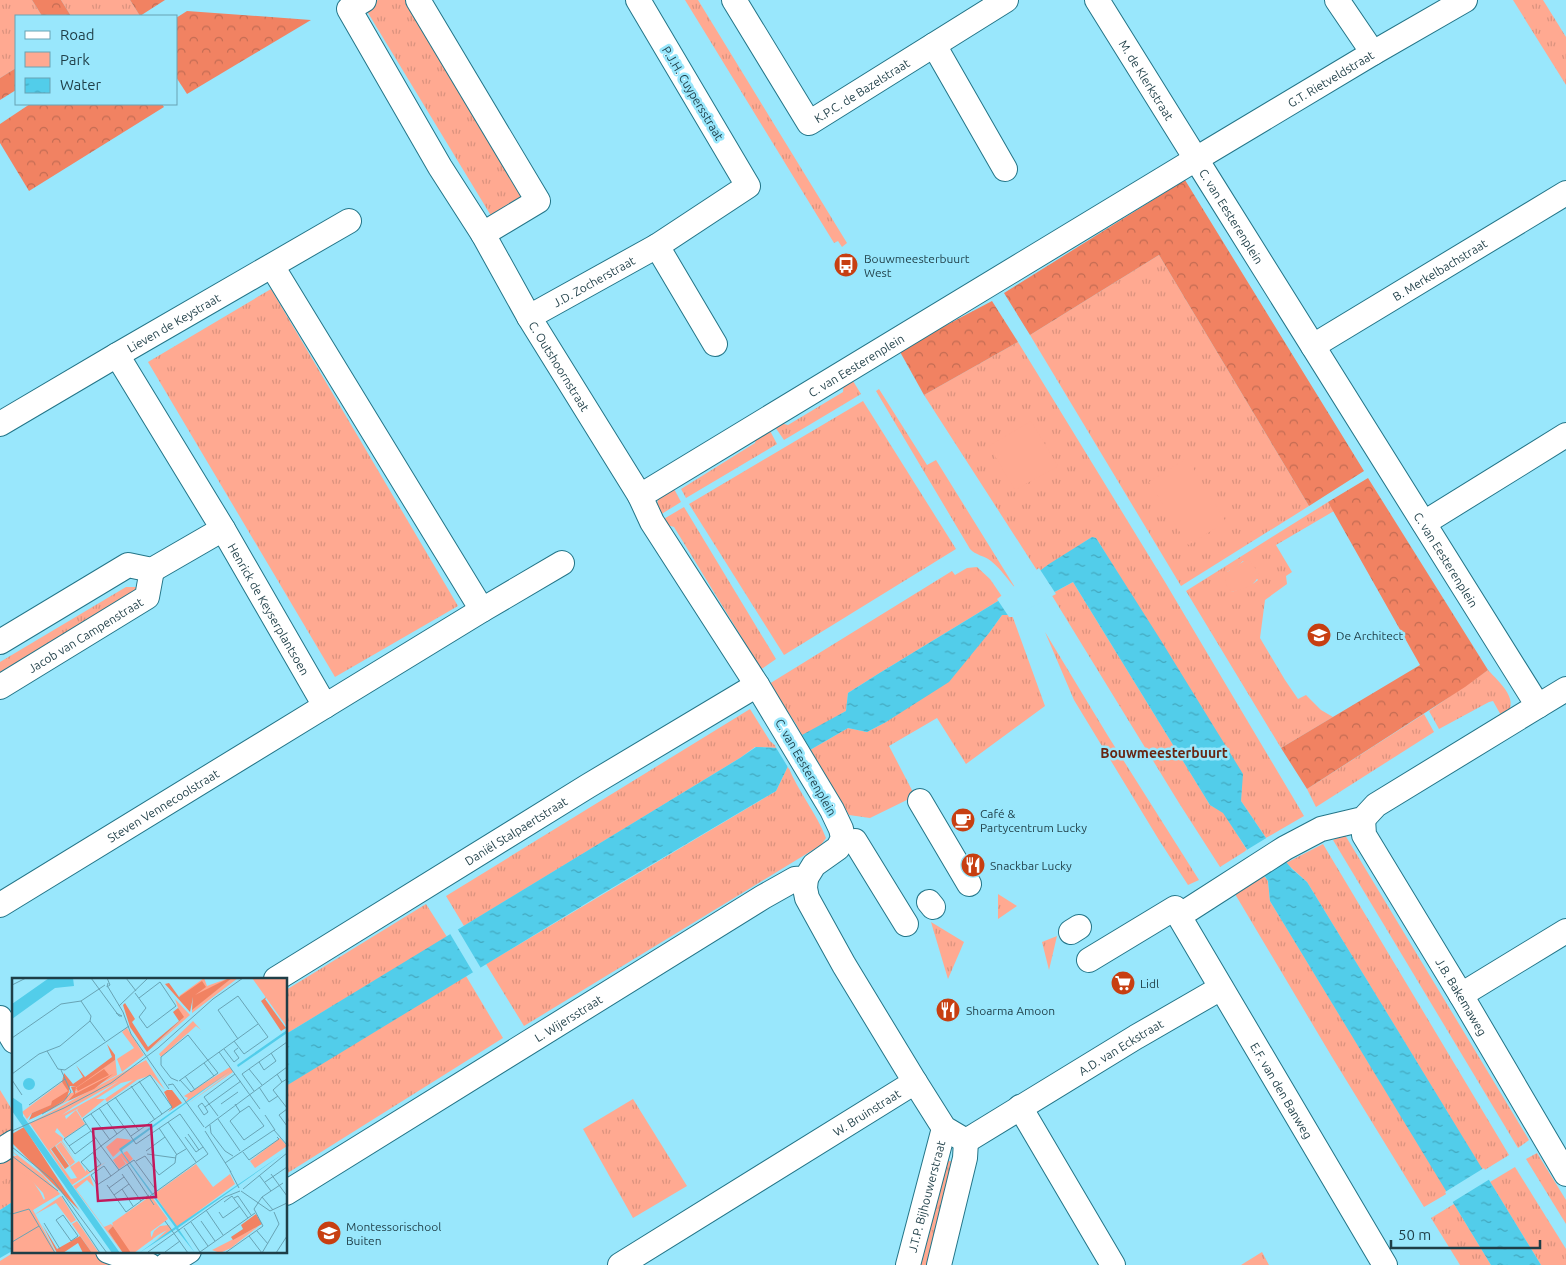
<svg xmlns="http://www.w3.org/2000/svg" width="1566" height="1265" font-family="Ubuntu,sans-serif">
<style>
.grass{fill:url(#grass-tufts);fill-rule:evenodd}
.forest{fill:url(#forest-crowns)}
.green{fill:#ffa991}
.water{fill:url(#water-ripples)}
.pier{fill:#99e7fc}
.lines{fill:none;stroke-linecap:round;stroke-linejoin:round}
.street-casing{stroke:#237588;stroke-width:26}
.street{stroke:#fff;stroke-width:24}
.labels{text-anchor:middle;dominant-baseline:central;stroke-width:5;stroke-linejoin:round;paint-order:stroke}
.street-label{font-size:12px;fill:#1e3e47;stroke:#99e7fc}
.poi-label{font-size:12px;fill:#1e3e47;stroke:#99e7fc;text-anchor:start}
.neighbourhood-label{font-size:14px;font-weight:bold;fill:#682613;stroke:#99e7fc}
.inset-road{fill:none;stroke:#68a3b4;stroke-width:1}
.view{fill:#c2185b;fill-opacity:0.15;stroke:#c2185b;stroke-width:2.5}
.inset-edge{fill:none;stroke:#1e3e47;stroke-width:2.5}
</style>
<defs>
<pattern id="grass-tufts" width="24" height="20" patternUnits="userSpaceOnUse" patternTransform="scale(1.25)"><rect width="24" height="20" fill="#ffa991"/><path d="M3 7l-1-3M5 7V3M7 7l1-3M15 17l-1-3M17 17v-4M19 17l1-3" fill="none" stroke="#da927e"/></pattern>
<pattern id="forest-crowns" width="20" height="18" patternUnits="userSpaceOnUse" patternTransform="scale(1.25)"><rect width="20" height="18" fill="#f18262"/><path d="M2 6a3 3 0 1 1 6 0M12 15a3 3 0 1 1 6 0" fill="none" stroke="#c36c53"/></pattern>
<pattern id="water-ripples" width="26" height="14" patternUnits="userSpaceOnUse" patternTransform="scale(1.25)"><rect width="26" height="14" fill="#52cdea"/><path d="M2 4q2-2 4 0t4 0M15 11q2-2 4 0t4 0" fill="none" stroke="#43a8bf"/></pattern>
</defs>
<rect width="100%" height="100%" fill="#99e7fc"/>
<g class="grass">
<path d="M0,0H32L42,16H16V68L0,78Z"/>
<path d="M61,0H130L140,16H71Z"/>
<path d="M378,0H405L526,200L493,219L365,8Z"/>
<path d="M685,0H698L847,243L842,247L838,241L834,243Z"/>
<path d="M1513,0H1543L1566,37V85Z"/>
<path d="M1159,255L1309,506L1181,586L1030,335Z"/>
<path d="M271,289L458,606L335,677L148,362Z"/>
<path d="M1018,342L1165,582L1304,816L1266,838L1241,801L1242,774L1096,538L1092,537L1038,572L924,395Z"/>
<path d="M850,376L861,394L784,440L773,424L776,422L788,425L843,392L844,381Z"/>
<path d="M879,389L927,465L936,460L1016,589C1008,580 1001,569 991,561C985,556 975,555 970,549L876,391Z"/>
<path d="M863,401L956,549L784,655L689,504Z"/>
<path d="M768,427L777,444L686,498L681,489L755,443L757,433Z"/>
<path d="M672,485L681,502L660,515C653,500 660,494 672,485Z"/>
<path d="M1328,502L1334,511L1276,545L1292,572L1286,576L1287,584L1265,600L1260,638L1285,680L1298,699L1306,695L1321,710L1333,717L1281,748L1186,591ZM1243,561L1258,580L1254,583L1232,592L1227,572L1236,567Z"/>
<path d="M684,507L776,659L760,670L746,656L747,646L674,527L664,524L662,520Z"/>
<path d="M977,567L990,579L1003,598L878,674L848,693L846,711L802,736L796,724L769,684L952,571L955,575L967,568Z"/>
<path d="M1073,582L1210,805L1223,812L1247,850L1220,867L1179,803L1051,594Z"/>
<path d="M126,587H138V594L0,678V662Z"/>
<path d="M1002,615H1012L1045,706L966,764L937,718L889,746L915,796L870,818L849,815L810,750L848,728L867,732L886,722L989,633Z"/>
<path d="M1045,632L1108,736L1199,880L1188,885L1159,840L1074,700Z"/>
<path d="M1488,670C1499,682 1524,703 1502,717L1493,701L1489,702L1439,729L1429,711Z"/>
<path d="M750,709L770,741L778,748L755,747L740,758L464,926L446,896Z"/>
<path d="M1424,714L1434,732L1316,807L1307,789Z"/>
<path d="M788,766C798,792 816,812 826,838L821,845L524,1026L486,964L776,791Z"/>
<path d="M1345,835L1529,1140L1518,1148L1333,840Z"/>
<path d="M1323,844L1509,1155L1483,1171L1307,882L1286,863Z"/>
<path d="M1264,876L1268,881L1270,901L1448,1193L1424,1207L1332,1057L1235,894Z"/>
<path d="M998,894L1017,906L998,919Z"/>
<path d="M426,904L447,937L286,1034V990Z"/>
<path d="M931,922L964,942L948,979Z"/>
<path d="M1057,936L1049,970L1042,942Z"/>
<path d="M466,976L503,1038L286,1174V1085Z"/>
<path d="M0,1090L14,1113V1130L0,1138Z"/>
<path d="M633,1099L687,1186L633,1218L583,1129Z"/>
<path d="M1537,1153L1566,1200V1224L1526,1159Z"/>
<path d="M14,1154V1201L0,1210V1163Z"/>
<path d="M944,1161H952L935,1265H913Z"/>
<path d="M1515,1167L1566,1249V1265H1541L1490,1182Z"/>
<path d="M1454,1204L1491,1265H1460L1431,1218Z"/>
<path d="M1262,1252L1269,1265H1241Z"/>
</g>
<g class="forest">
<path d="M32,0H61L71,16H42Z"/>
<path d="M130,0H165L140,16Z"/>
<path d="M187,11L311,20L187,94L176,77V18Z"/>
<path d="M16,68V90L0,100V78Z"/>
<path d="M30,104H162L164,107L29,191L0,143V124Z"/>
<path d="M1185,180L1364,471L1309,506L1159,255L1030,335L1004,293Z"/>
<path d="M992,301L1018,342L924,395L899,350Z"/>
<path d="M1368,478L1488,670L1465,687L1307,789L1281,748L1420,665L1328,502Z"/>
</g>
<g class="green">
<path d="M1031,421L1058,466L1015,490L989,446Z"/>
<path d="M1187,458L1226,522L1188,545L1149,482Z"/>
<path d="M1249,560L1259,573C1257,586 1243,589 1232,592C1226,585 1223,581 1227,572C1234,568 1241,561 1249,560Z"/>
<path d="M0,1154L12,1175L0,1183Z"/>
<path d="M16,1251H103L112,1265H0V1261Z"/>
</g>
<g class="water">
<path d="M1092,537L1096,538L1160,639L1243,774L1241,801L1266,838L1292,869L1307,882L1541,1265H1491L1270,901L1268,881L1223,813L1210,805L1073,582L1012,615H1002L989,633L949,682L886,722L867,732L848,728L810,750L788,766L776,791L595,898L286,1086V1034L740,758L756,747L778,748L846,711L848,693L878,674L1003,598L1049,564Z"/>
<path d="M14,1201V1250L0,1258V1210Z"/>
</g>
<g class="pier">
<path d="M1039,568L1056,594L1013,617H1009L997,599Z"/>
<path d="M801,733L812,752L789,769L775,746H777Z"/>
<path d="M1268,837L1287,860L1261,875L1245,851Z"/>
<path d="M457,928L482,970L474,974L449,932Z"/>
<path d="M1484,1168L1490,1179L1451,1203L1445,1192Z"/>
</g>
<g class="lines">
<defs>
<g id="street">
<path id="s1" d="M364,0L349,9L440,167L483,234L529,317L640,496"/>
<path d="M418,0L538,201L483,234"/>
<path id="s2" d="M734,0L809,123L1006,0"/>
<path id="s3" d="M1097,0L1196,159L1373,53L1465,0"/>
<path d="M1337,0L1373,53"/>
<path d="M934,45L1005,169"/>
<path d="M657,246L715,344"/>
<path d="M272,266L482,610"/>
<path id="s4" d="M529,317L657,246L748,186L638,0"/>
<path id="s5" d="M1313,346L1566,193"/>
<path id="s6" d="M117,355L223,529L325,706L482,610L562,563"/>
<path id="s7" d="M0,424L117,355L349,221"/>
<path d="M1424,523L1566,435"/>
<path d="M0,642L128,565L152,570L223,529"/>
<path id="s8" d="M0,687L147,597L152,570"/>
<path d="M1538,706L1566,689"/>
<path d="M920,801L969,884"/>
<path id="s9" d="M1363,819L1364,835L1461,995L1566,1174"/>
<path d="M855,841L906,924"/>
<path d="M929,902L933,907"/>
<path id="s10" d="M0,905L325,706"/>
<path d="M1071,932L1079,927"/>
<path d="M1089,960L1175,908"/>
<path id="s11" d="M276,979L588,786L757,685"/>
<path d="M1461,995L1566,931"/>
<path d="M0,1018L14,1041"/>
<path id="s12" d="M915,1082L944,1128L966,1141L1136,1037L1221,988"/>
<path d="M1020,1107L1113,1265"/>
<path d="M0,1151L14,1142"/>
<path id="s13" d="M286,1193L763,897L795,879L806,878L814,865L838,848L843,838L841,829L832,810L757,685L652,522L640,496L1196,159L1538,706L1376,805L1363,819L1321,829L1285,848L1179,916L1385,1265"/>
<path d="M108,1251L149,1265"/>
<path d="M166,1265L189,1251"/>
<path id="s14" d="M620,1265L915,1082L844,965L807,898L805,888L806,878"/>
<path id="s15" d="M908,1265L944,1128"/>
<path d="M939,1265L965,1158L966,1141"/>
</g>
</defs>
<use href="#street" class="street-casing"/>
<use href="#street" class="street"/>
</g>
<defs>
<symbol id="bus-disc" viewBox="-11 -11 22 22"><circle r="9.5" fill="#c73f11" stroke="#99e7fc"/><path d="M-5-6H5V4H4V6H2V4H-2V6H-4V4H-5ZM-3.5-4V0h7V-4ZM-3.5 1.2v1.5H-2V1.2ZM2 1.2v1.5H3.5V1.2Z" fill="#fff"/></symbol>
<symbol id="school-disc" viewBox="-11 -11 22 22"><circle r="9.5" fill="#c73f11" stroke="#99e7fc"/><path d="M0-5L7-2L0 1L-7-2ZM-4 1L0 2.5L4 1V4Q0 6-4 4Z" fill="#fff"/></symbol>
<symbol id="cafe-disc" viewBox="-11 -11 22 22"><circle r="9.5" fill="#c73f11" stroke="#99e7fc"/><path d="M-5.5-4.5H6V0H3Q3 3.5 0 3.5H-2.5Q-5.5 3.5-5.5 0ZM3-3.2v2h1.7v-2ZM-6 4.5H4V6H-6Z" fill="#fff"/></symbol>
<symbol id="restaurant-disc" viewBox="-11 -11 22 22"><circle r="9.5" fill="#c73f11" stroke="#99e7fc"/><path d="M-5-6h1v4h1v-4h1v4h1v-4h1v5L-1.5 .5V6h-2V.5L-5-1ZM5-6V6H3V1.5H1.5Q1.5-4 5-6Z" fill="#fff"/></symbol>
<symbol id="supermarket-disc" viewBox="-11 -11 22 22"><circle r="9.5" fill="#c73f11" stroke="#99e7fc"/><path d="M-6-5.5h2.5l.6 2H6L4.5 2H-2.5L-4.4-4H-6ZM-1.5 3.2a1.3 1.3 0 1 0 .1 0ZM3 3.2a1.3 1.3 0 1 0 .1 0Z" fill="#fff"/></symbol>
</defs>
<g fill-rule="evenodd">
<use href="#bus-disc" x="832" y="251" width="28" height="28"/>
<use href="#school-disc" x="1305" y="621" width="28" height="28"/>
<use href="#cafe-disc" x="949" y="806" width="28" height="28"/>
<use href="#restaurant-disc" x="959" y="851" width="28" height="28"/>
<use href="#supermarket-disc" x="1109" y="969" width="28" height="28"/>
<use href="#restaurant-disc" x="934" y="996" width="28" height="28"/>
<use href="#school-disc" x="315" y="1219" width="28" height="28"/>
</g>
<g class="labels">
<g class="street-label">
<text stroke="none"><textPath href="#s3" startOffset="344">G.T. Rietveldstraat</textPath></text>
<text stroke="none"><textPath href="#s3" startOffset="94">M. de Klerkstraat</textPath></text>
<text stroke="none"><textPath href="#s2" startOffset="206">K.P.C. de Bazelstraat</textPath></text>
<text transform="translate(693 93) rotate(59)">P.J.H. Cuypersstraat</text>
<text stroke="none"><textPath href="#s13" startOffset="1781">C. van Eesterenplein</textPath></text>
<text stroke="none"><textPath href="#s5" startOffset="148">B. Merkelbachstraat</textPath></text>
<text stroke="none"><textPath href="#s4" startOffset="74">J.D. Zocherstraat</textPath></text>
<text stroke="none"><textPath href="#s7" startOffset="201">Lieven de Keystraat</textPath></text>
<text stroke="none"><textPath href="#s13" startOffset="1316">C. van Eesterenplein</textPath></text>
<text stroke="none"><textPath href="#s1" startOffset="432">C. Outshoornstraat</textPath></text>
<text stroke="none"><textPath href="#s13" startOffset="2186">C. van Eesterenplein</textPath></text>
<text stroke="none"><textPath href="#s6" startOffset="296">Henrick de Keyserplantsoen</textPath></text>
<text stroke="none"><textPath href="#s8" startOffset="100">Jacob van Campenstraat</textPath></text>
<text transform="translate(806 767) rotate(60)">C. van Eesterenplein</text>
<text stroke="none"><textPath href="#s10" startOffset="191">Steven Vennecoolstraat</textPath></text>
<text stroke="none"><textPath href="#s11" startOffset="282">Daniël Stalpaertstraat</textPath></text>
<text stroke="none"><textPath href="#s9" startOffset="205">J.B. Bakemaweg</textPath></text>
<text stroke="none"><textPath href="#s13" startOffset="332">L. Wijersstraat</textPath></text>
<text stroke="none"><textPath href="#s12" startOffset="261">A.D. van Eckstraat</textPath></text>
<text stroke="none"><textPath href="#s13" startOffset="2980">E.F. van den Banweg</textPath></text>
<text stroke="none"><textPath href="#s14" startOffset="290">W. Bruinstraat</textPath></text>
<text stroke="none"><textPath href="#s15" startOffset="71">J.T.P. Bijhouwerstraat</textPath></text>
</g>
<g class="poi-label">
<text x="864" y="258">Bouwmeesterbuurt<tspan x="864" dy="14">West</tspan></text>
<text x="1336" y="635">De Architect</text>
<text x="980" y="813">Café &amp;<tspan x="980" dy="14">Partycentrum Lucky</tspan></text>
<text x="990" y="865">Snackbar Lucky</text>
<text x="1140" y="983">Lidl</text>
<text x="966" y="1010">Shoarma Amoon</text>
<text x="346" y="1226">Montessorischool<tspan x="346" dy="14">Buiten</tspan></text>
</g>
<g class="neighbourhood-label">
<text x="1164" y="753">Bouwmeesterbuurt</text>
</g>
</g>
<g transform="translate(12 978)">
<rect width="275" height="275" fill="#99e7fc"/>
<path d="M192,0L195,8L217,0L183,18L180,31L220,0H226L180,35L181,18H167ZM163,21L178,37L138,72L170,41ZM181,43L189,52L184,48L149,79L147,76ZM115,50L132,77L110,94L105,81L122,70L110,54ZM103,78L105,97L35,134L59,115L65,114L59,109L65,108L103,82ZM134,82L153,112L139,97L125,102L95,124L93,121L70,140L65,132L67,130L53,138L54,141L64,132L73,146L53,160L45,150L43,154L51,160L50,163L64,183L49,163L43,168L57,188L43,168L38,171L59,201L65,200L58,189L67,183L74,194V191L77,194L94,184L60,207L10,134L50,104L58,114L40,127L20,135L15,141L18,145ZM121,102L93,121H84L109,105ZM107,103L86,117L50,137L61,129ZM218,89L221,94L174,127L219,94L172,125L176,120L172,118ZM105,160L120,162L101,179L94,169ZM268,160L275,168L243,190L238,183ZM0,173L31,197L48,216L19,233L18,230L33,221L31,215L18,201L0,193V178H5ZM115,173L121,181L115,186L108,177L114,186L107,191L101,182L110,175L117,182L111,175ZM78,197L82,209L75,202L70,206L76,213L70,206L64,211L92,249L99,246L101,248L96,253L111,275L61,208ZM49,218L64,242L59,245L44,225L22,237ZM137,219L139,261L142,253L148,248L157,247L160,252L142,264L155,252L146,257L122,275L100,245ZM65,243L87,275H80L60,246ZM247,248L219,270L208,275L200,272Z" fill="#ffa991" fill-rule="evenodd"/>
<path d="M217,0H220L180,32L181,19L178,34L153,6L157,5L167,19L190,3L194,9L183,17ZM275,3L253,21L274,50L269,53L249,23ZM113,25L123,41L120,44L136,69L167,43L161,34L166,30L172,39L135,74L118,49L111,27ZM95,66L103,77V82L65,109L58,108L55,120L38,132L17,142L20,135L39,127L40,123L56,113L50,104L52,95L61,106L71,99L64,87L73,99L100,79ZM92,91L97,97L66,113L64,110ZM101,96L82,111L56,123L62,116L59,109H64L63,116ZM155,112H160L170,125L156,134L160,130L152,114ZM12,149L53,212L98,275L68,233L0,165V156ZM43,168L57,188L53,191L39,171ZM244,236L250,246L221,262L219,259L231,251L229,247ZM30,246L45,271L68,258L80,275H71L66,265L51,275H45ZM101,248L119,273L117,275H111L96,253Z" fill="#f18262"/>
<path d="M240,0H275V49ZM49,164L63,184L58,188L44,168ZM184,186L201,209L218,196L223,206L165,249L142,216ZM0,190L18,199L28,214L33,224L21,232L44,275H0ZM140,219L156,241L137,255L141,261L119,275L100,247Z" fill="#ffa991"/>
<path d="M37,0H61L62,8L43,10L0,41V26ZM275,52V55L226,89L225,87ZM218,93L110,172L111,175L165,248L275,173L166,250L183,275L164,251L127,275L163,249L107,171ZM11 106a6 6 0 1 1 12 0a6 6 0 1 1-12 0ZM0,119L10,126L11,138L108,275H100L0,133Z" fill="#52cdea"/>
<path class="inset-road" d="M79,0L107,38H110L104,35M95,0L98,7L95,9L96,5M114,0L124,13M0,7L14,0M96,9L111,34L119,56L157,111M123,15L134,30L127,39L135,50L164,28L148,4L127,20M107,28L136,0M78,43L93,63M0,60L49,26L69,23L93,7M222,63L232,76L256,59L226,18L206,32L226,61M212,71L222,84L227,80L222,73L226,70M35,73L46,91L53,92L117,48M207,74L248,131M247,84L252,92L264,83L259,75M192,85L202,98M237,91L250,107M0,96L27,76L48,68L78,43L79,38L69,23M265,96L270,104L275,101M173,98L183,112M0,102L10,117M127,103L150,136M166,103L159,100L149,87V79L176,57L206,95L179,114L168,102M167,103L246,46M270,104L261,112L275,130M156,107L161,106L192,149M119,108L143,142M247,109L257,124L266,118M242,113L230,96L275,64M103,119L127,153M95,125L113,150M209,126L226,114M223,126L228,134L237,128L252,148L232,162L218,143L228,134M17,127L53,101M193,129L196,134L192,137L186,128L190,125L193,129L229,103M87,130L105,156M275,131L267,137L275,148M30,136L51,124L59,114L49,92M79,136L98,162M253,137L263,152M206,138L192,119L223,96M206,141L228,173M156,144L184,184M74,146L52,161L63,176L84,160M198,147L199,155L213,173L221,178M147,150L165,177M193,150L275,89M0,153L52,130L99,105L146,70L201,21L231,0M193,153L219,194M176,156L187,172M173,159L184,174L191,169M57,168L79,153M0,169L41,202L95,275M134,173L153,159M231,174L237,182L267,161L265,159M81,175L89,186L78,194L69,184L89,168L71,141L138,97L160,129L119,158M135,176L164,180M0,178L46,213M124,183L133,178L147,197L163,185L164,177L174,171M213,185L262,152L275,167M115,186L142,227M218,193L227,210M259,196L275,218M247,197L259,213M99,198L92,188L79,197L85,207L99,198L107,192M253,204L275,189M117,206L129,223M95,207L114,234L137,217M97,210L112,199M110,211L121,228M231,211L275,175M229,213L258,233L275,225M102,217L117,206L110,196M50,218L88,275M138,218L196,176L168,136L124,166L113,150L89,168L107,192L122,182L144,212M250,219L261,232M222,220L226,218L239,237M212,224L220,218L236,240M194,232L211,257M207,234L211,240L228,228M0,236L17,231L43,275M51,237L66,258L59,263L44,242ZM153,243L176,275M189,243L203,263M179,244L196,268M32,245L48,271M172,250L188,274L243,235M245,253L256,266M237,258L250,275M0,264L27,248M136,274L213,219L228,213M153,274L168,263M213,275L251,248L242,231L250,219L271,205M250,275L267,246L262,234M264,275L275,258"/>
<path class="view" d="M139,147L144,219L86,223L81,151Z"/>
<rect width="275" height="275" class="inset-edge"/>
</g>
<rect x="15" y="15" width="162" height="90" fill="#99e7fc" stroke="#68a3b4"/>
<rect x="25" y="31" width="25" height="8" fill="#ffffff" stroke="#68a3b4"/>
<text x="60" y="40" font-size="15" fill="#1e3e47">Road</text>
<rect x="25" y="52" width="25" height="15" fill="#ffa991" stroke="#68a3b4"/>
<text x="60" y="65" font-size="15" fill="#1e3e47">Park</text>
<rect x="25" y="78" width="25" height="15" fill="url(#water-ripples)" stroke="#68a3b4"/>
<text x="60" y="90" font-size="15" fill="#1e3e47">Water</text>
<path d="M1391 1240v8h149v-8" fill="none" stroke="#1e3e47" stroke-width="2.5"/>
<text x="1398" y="1240" font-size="15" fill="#1e3e47" stroke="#99e7fc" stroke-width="4" paint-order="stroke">50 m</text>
</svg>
